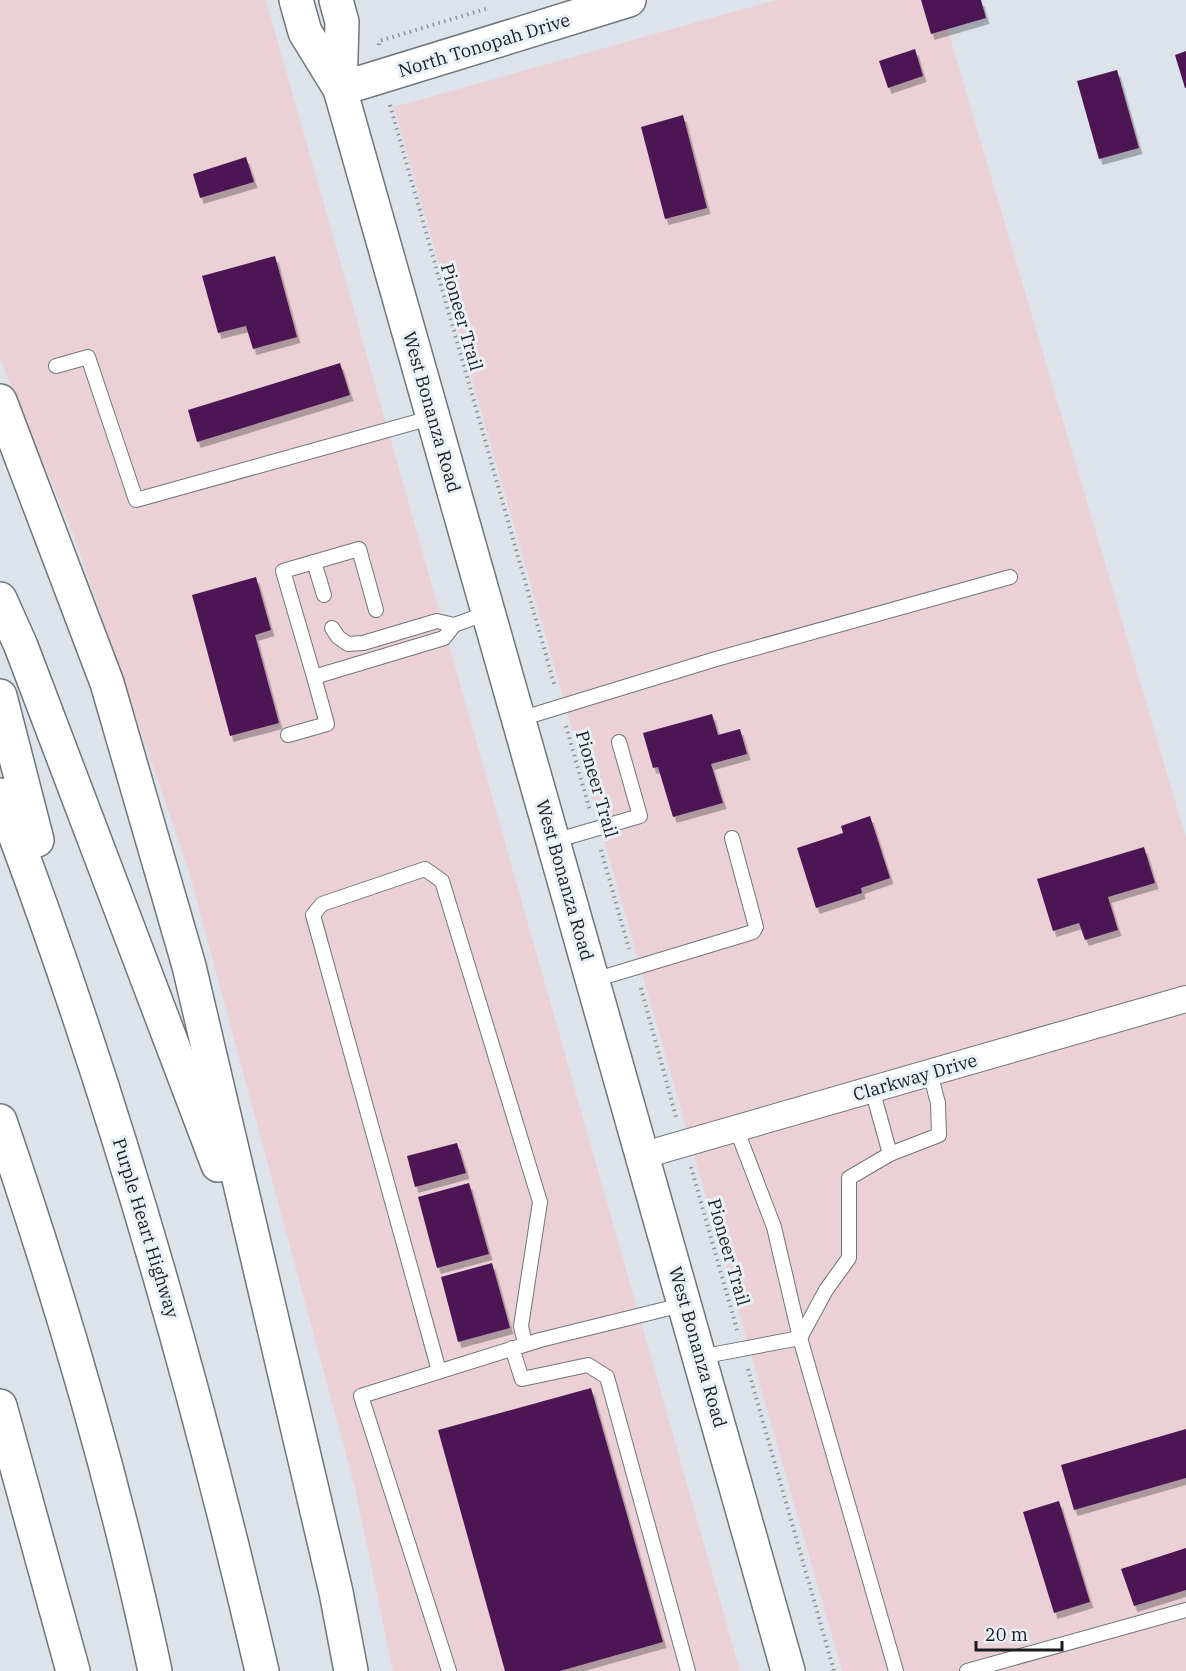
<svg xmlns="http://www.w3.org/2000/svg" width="1186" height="1671" font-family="'IBM Plex Serif',serif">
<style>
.industrial{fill:#ebd1d6}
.building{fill:#4c1753;filter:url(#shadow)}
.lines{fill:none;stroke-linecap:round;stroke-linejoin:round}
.service-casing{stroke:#70767b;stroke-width:16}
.minor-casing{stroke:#70767b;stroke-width:28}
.tertiary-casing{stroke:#70767b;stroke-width:36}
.secondary-casing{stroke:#70767b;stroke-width:36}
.motorway-casing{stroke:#70767b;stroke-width:36}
.path{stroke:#8e9398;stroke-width:4;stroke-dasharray:1.5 4.5;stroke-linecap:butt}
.service{stroke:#fff;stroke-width:14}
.minor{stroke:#fff;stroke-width:26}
.tertiary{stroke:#fff;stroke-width:33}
.secondary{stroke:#fff;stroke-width:33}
.motorway{stroke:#fff;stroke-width:33}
.labels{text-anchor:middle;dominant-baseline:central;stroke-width:6;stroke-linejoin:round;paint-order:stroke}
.street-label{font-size:18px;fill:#1a1d1f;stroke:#eaf0f7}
</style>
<defs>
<filter id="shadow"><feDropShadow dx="3.5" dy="6" stdDeviation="0" flood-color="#0004"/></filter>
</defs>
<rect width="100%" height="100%" fill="#dce3ea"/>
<g class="industrial">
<path d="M0,0H266L740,1671H393L355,1488L188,868L74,536L0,359Z"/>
<path d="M776,0H939L1186,838V1671H842L394,107Z"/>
</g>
<g class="building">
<path d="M921,0H981L986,18L931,34Z"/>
<path d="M915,49L923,76L888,88L879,61Z"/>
<path d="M1186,51V88H1185L1175,55Z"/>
<path d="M1117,70L1139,148L1099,159L1077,81Z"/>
<path d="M683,115L707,208L665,219L641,127Z"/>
<path d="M246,157L254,182L200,198L193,174Z"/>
<path d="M275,256L297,337L253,349L246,326L218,333L202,276Z"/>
<path d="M340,363L350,395L197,442L188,410Z"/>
<path d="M256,577L271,630L255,635L279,723L230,736L192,595Z"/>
<path d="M712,714L718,735L740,729L747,754L711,764L723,803L673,817L658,767L653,768L643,733Z"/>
<path d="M870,816L890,878L861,888L862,893L816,908L797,848L843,833L841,826Z"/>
<path d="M1144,847L1155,883L1108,897L1118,930L1085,940L1079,923L1053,931L1037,879Z"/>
<path d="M457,1143L466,1173L415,1187L407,1156Z"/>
<path d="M469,1183L489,1254L437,1268L418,1197Z"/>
<path d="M492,1263L510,1328L458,1342L441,1277Z"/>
<path d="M591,1388L663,1642L560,1671H505L438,1430Z"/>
<path d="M1186,1429V1478L1074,1510L1061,1465Z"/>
<path d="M1059,1501L1090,1602L1054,1613L1023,1512Z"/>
<path d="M1186,1548V1590L1134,1606L1121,1569Z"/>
</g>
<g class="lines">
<defs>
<g id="service">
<path d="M56,366L88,357L136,500L434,417"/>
<path d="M314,562L324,595"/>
<path d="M376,610L359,549L283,571L314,677L444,638L454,625"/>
<path d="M332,628L338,637L348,644L363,643L437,621L454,625L490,612"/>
<path d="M520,719L716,659L1010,577"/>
<path d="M288,735L327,724L314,677"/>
<path d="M554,841L640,816L619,742"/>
<path d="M594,980L753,932L756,927L732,838"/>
<path d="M872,1089L890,1154"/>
<path d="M736,1128L774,1227L800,1338"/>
<path d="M800,1338L826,1290L849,1258V1178L890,1154L939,1135L938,1103L930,1073"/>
<path d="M512,1348L522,1379L588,1365L607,1377L688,1671"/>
<path d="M700,1357L800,1338L896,1671"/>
<path d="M439,1371L313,915L322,904L425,869L442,881L540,1202L521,1326L525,1344"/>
<path d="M449,1671L361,1396L540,1340L686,1304"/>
<path d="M967,1671L1186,1610"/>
</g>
<path id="minor" d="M644,1155L1186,999"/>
<path id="tertiary" d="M340,89L629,0"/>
<g id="secondary">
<path d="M296,0L305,32L340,89L788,1671"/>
<path d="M336,0L342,22L340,89"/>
</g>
<g id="motorway">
<path d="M0,401L107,683L189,966L336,1592L351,1671"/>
<path d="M0,599L21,646L218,1165"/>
<path d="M0,696L37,840"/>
<path d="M0,795C109,1081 193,1373 262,1671"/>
<path d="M0,1121C61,1299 116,1488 155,1671"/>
<path d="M0,1406L73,1671"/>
</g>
</defs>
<use href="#service" class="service-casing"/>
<use href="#minor" class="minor-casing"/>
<use href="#tertiary" class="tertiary-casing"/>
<use href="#secondary" class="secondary-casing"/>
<use href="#motorway" class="motorway-casing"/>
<g class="path">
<path d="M379,45V41L489,8"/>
<path d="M390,105L555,687"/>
<path d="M566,726L590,811"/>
<path d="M601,850L629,949"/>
<path d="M641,988L676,1117"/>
<path d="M691,1167L737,1330"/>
<path d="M748,1369L834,1671"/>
</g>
<use href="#service" class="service"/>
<use href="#minor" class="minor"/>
<use href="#tertiary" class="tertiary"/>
<use href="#secondary" class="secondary"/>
<use href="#motorway" class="motorway"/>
</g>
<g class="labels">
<g class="street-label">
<text transform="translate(484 45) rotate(-17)">North Tonopah Drive</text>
<text transform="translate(462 317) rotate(74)">Pioneer Trail</text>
<text transform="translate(432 412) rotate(74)">West Bonanza Road</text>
<text transform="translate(597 784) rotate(74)">Pioneer Trail</text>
<text transform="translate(565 880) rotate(74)">West Bonanza Road</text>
<text transform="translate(915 1077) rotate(-16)">Clarkway Drive</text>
<text transform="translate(146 1228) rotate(73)">Purple Heart Highway</text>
<text transform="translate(729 1252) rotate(74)">Pioneer Trail</text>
<text transform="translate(698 1347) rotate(74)">West Bonanza Road</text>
</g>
</g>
<path d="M976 1641v9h86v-9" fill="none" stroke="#1a1d1f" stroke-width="3"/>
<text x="985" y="1641" font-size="18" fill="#1a1d1f" stroke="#eaf0f7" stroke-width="4.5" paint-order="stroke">20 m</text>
</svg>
